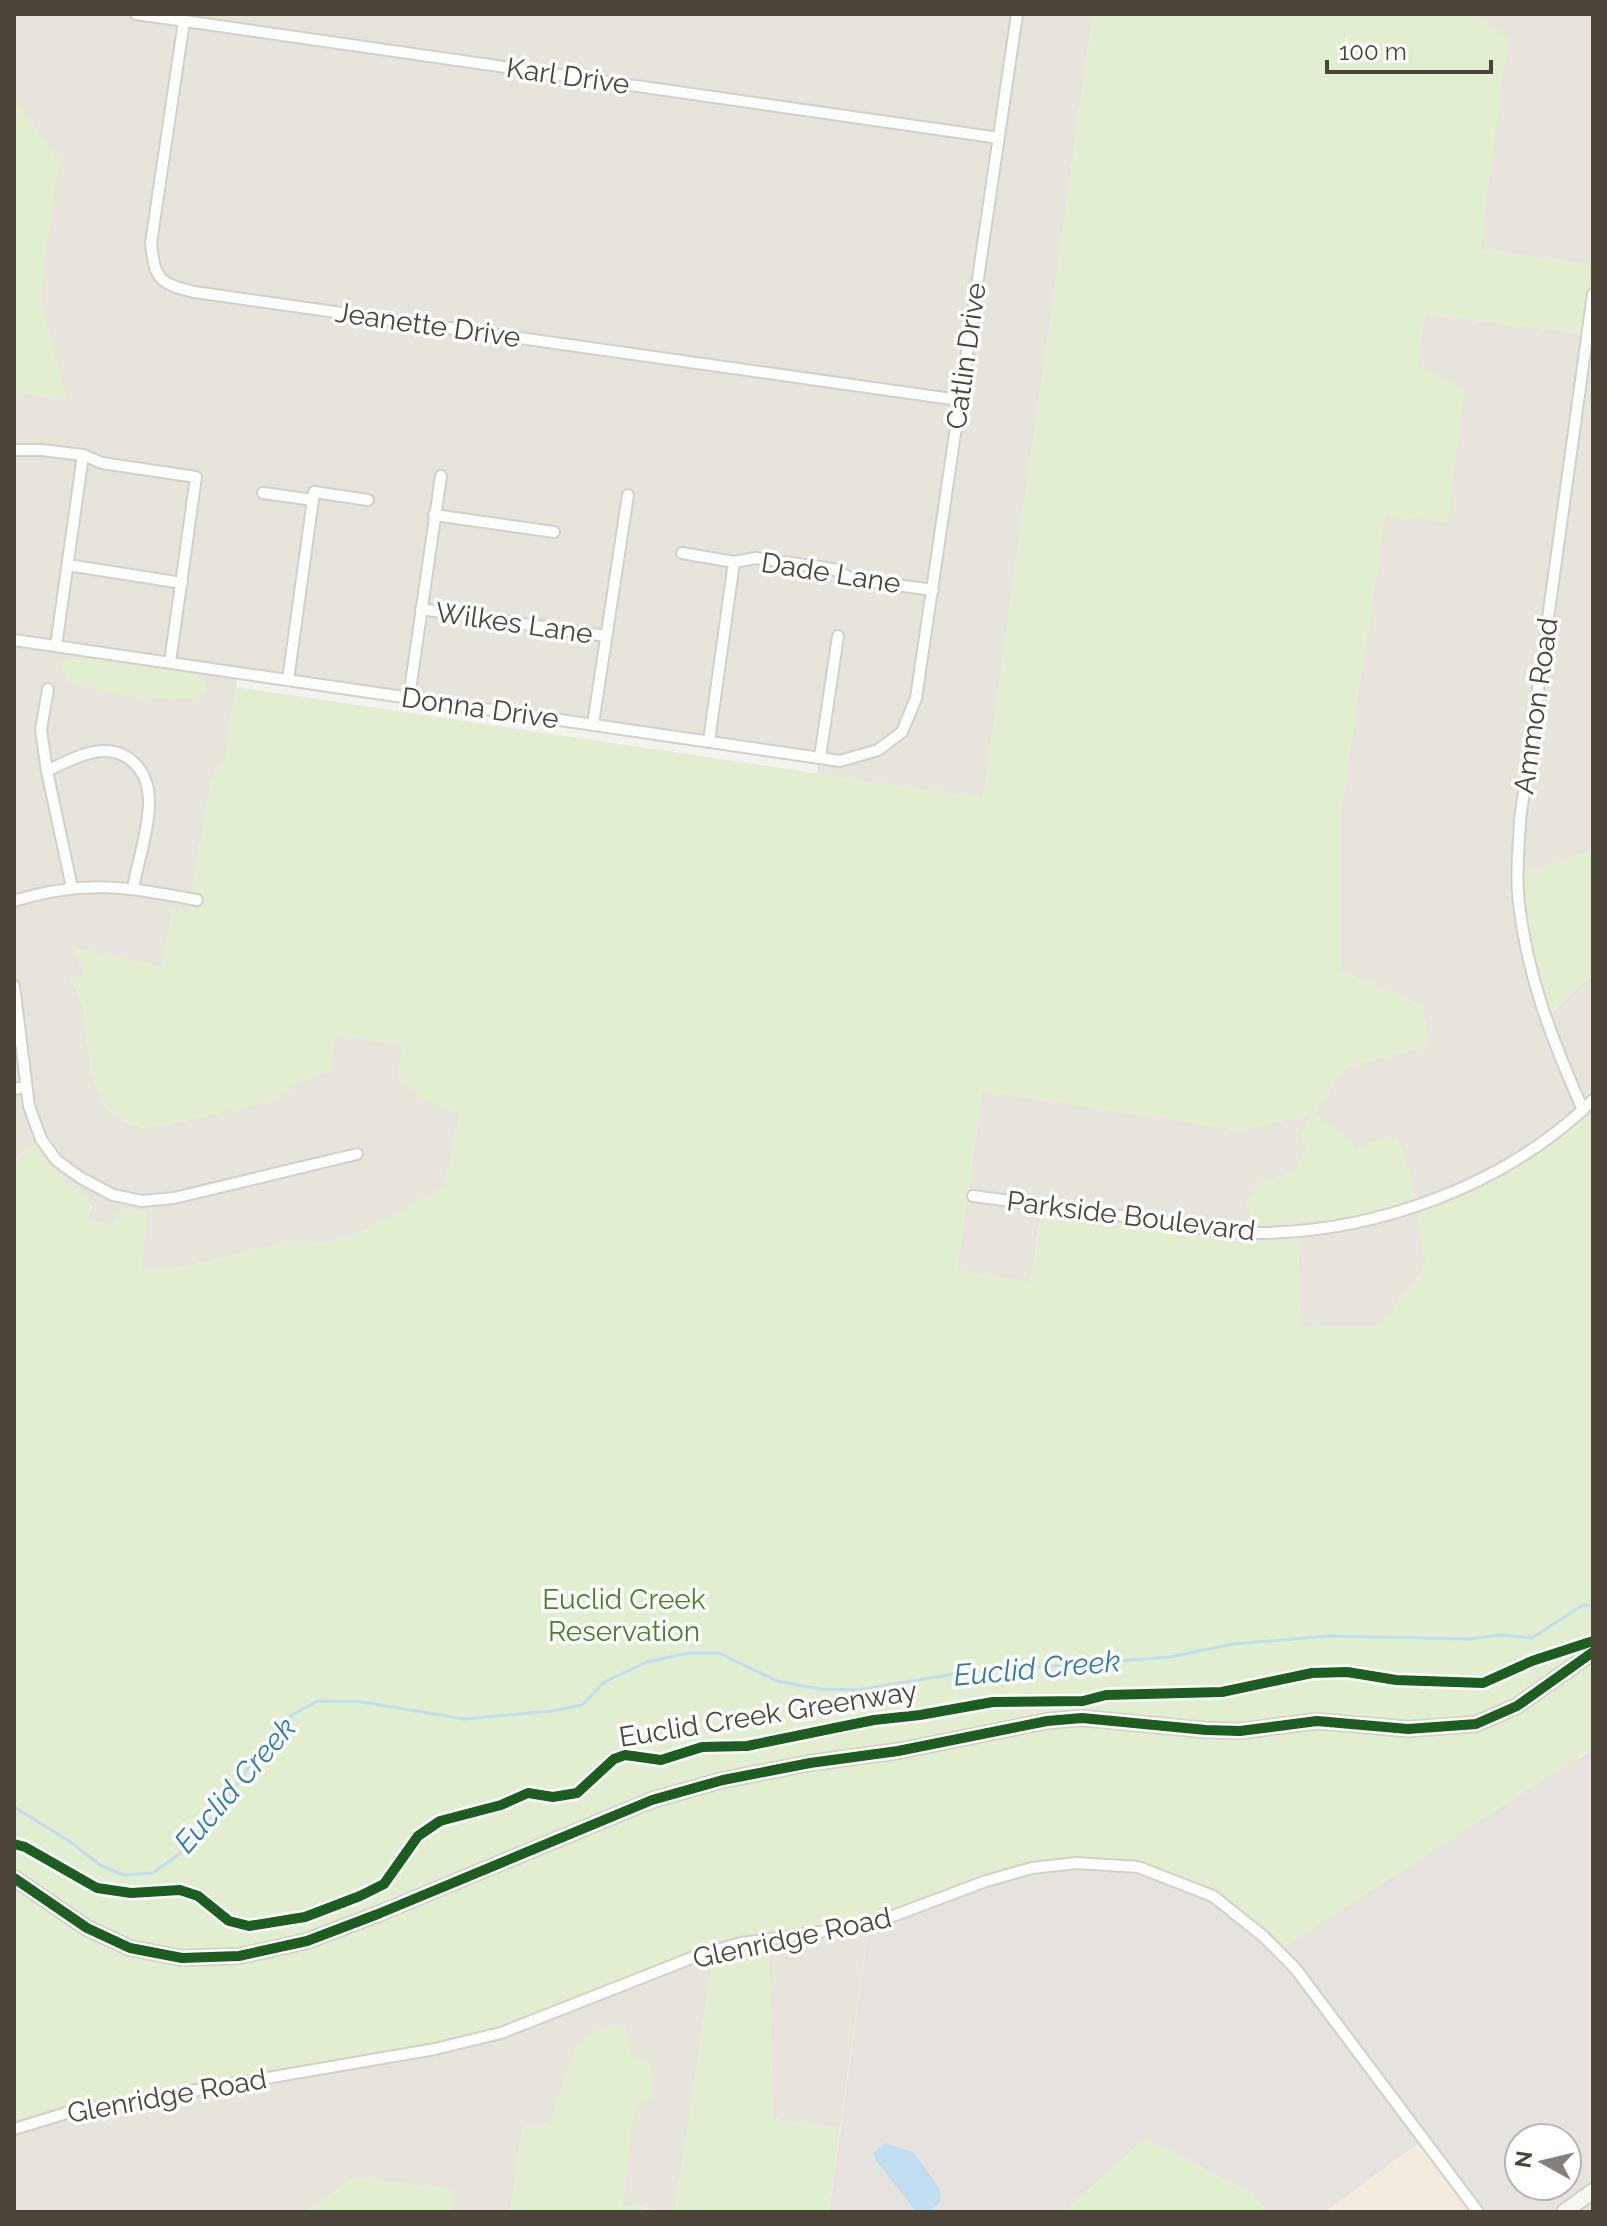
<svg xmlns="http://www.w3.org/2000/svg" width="1607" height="2226" font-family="Raleway,sans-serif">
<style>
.residential{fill:#e7e4dc}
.commercial{fill:#f3ebdf}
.industrial{fill:#e6e2de;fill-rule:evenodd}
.green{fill:#e1eecf}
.parking{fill:#e6e3df}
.water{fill:#c0ddf1}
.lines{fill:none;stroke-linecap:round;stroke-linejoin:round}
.stream{stroke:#c0ddf1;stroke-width:3}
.street-casing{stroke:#d2d0cb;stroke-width:14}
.secondary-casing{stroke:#d3cfc5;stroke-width:18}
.street{stroke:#fdfdfc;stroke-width:10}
.secondary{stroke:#f7f6f1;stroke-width:14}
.cycleway-casing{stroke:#fff;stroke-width:15}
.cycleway{stroke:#1b5e20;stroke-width:10}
.labels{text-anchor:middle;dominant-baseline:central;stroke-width:7;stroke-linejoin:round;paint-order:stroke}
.street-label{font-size:28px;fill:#4b4439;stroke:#fff}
.park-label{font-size:28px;fill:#4a7f2a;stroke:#fff}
.water-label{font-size:30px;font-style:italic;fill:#2e7ab2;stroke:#fff}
</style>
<rect width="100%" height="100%" fill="#f4f2ee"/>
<g class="residential">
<path d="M14,14H1093L983,798L817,774L819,758L238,673L225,758L211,780L188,913L172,911L162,967L72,947L86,975L71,978L84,1011L91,1072L105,1106L122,1121L143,1128L167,1125L277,1099L303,1078L330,1072L335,1035L403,1045L419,1097L460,1112L445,1187L355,1235L326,1242L297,1240L179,1268L143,1269L112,1226L88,1218L92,1206L61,1177L69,1170L41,1139L14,1160Z"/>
<path d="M1478,14H1593V265L1480,249L1507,38Z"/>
<path d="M1593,294V849L1519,877L1546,1017L1593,974V1120L1583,1110L1426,1265L1380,1326L1300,1327L1298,1231L1247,1233L1042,1206L1031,1282L957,1270L982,1091L1241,1130L1313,1114L1345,1067L1428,1046L1422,1006L1342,971V803L1385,514L1417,363L1425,314L1587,334Z"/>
<path d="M869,1925L840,2128L773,2119L768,1938Z"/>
<path d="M714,1951L675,2212L622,2205L634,2105L522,2128L510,2212H450L453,2190L355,2177L305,2212H14V2129Z"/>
</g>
<path class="commercial" d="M1424,2139L1478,2212H1325Z"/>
<path class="industrial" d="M1593,1748V2212H1478L1424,2139L1325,2212H1267L1253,2194L1146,2138L1063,2212H829L869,1925L986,1881L1580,1758ZM1519,2138H1567V2186H1519Z"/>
<g class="green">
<path d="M1093,14H1478L1508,38L1480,249L1593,265V294L1587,334L1425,314L1417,363L1465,390L1447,523L1385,515L1342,803V971L1422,1006L1428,1046L1345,1067L1313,1114L1339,1131L1357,1148L1372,1141L1398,1136L1409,1172L1414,1199L1343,1219L1258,1226L1246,1206L1259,1182L1293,1172L1306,1152L1301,1133L1312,1114L1241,1130L982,1091L957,1269L1031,1282L1043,1205L1247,1233L1298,1231L1300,1327L1379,1326L1426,1266L1415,1207L1525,1154L1583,1110L1593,1120V1748L1278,1951L1213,1896L1138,1868L1110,1866L975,1885L889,1919L768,1938L773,2119L840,2128L829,2212H675L714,1952L501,2033L92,2108L14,2129V1160L41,1139L69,1170L61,1178C79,1190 95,1194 89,1218L112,1226L116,1215L122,1210L146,1211L143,1269L179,1268L297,1240L326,1242L355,1235L444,1187L460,1113L419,1097L398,1079L402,1045L336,1035L330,1072L303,1078L277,1099L167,1125L143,1128L122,1121L105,1106L91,1072L84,1011L71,977L86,974L71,946L162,967L172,910L188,912L211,780L225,758L235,687L983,798Z"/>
<path d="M14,98L59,160L40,297L67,400L14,393Z"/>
<path d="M78,655L192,673L206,682V694C176,709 103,690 70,683L58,662Z"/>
<path d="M1593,849V974L1545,1017L1529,966L1518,877Z"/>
<path d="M624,2024L632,2056L646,2058L652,2069L651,2098L635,2105L622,2205L669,2212H510L522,2128L549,2123L574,2051L595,2030Z"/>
<path d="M1146,2138L1253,2194L1267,2212H1063Z"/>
<path d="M355,2177L454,2190L450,2212H305Z"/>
</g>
<g class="parking">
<path d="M1085,1886V1894L1088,1895L1090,1886L1107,1888L1136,1893L1134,1900L1138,1903H1142L1145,1895L1175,1906V1915L1188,1931L1179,1939L1182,1942L1085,2015L1079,2008L1075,2011L1064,1996L1066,1993L1011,1919L1012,1900L1040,1896V1888Z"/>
<path d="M964,1913L976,1929L928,1964L917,1949Z"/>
</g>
<path class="water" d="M885,2143L913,2152L939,2188L941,2201L931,2210L918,2212L914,2209L875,2159L874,2153Z"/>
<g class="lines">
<path class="stream" d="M14,1807L69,1841L100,1865L123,1875L153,1873L182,1852L224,1802L267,1742L292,1715L318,1701L362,1702L464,1719L551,1711L582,1705L604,1682L647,1662L689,1653H719L777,1681L820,1689L857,1690L960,1673L1170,1657L1233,1644L1328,1636L1470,1639L1500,1635L1532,1638L1583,1605L1593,1606"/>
<defs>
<g id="street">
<path d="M136,14L999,138"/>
<path d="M184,21L151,243C155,280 159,283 194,292L959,400"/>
<path d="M14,450H42L83,455L102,463L196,477L170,662"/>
<path d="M263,493L313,500"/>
<path d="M434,515L554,532"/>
<path d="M682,553L734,562L756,558L833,569L852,579L933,590"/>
<path d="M68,565L182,583"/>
<path d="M421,609L606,636"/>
<path d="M14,640L840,761L878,750L902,732L916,698L1017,14"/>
<path d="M56,646L83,455"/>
<path d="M288,680L314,492L368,500"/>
<path d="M48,689L41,730L47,771L72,888"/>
<path d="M409,697L441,476"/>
<path d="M593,724L628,495"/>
<path d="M709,741L734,562"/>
<path d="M820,757L838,636"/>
<path d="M47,771C76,757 112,736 138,767C146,777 149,788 149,802C149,828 138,862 133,888"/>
<path d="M14,901C84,879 128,887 197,900"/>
<path d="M14,986L29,1106L41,1139L56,1160L81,1178L113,1195L142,1201L174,1198L357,1154"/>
<path d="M14,1089L26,1087"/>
<path d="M1583,1110C1552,1040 1525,971 1518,894C1516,870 1519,844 1520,820L1593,294"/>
<path d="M973,1196C1035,1204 1097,1213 1159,1221C1189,1225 1220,1233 1250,1233C1372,1234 1505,1187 1593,1100"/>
<path d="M14,2129L70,2112L435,2049L501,2033L694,1957L741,1943L869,1925L986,1881L1032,1868L1077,1863L1138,1867L1213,1896L1263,1936L1295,1968L1478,2212"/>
</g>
<g id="secondary">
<path d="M14,1878L87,1928L130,1948L182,1958L239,1956L307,1941L378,1914L652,1800L723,1780L810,1763L898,1751L1047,1721L1082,1718L1206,1730L1240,1731L1317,1721L1408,1729L1476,1724L1517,1706L1593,1652"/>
<path d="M1564,2212L1593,2191"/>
</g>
</defs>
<use href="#street" class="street-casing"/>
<use href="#secondary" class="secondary-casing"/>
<use href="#street" class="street"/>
<use href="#secondary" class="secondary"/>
<defs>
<g id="cycleway">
<path d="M14,1844L25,1847L97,1888L131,1893L180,1890L198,1896L229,1921L249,1926L305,1917L360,1896L384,1884L418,1836L440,1821L501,1805L528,1793L553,1797L577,1793L614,1759L625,1755L661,1760L702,1747L747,1746L874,1720L920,1715L993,1702L1083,1701L1106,1695L1222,1692L1312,1673L1347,1672L1396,1680L1483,1683L1532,1661L1593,1641"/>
<path d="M14,1878L87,1928L130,1948L182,1958L239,1956L307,1941L378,1914L652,1800L723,1780L810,1763L898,1751L1047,1721L1082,1718L1206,1730L1240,1731L1317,1721L1408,1729L1476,1724L1517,1706L1593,1652"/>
</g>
</defs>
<use href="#cycleway" class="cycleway-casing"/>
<use href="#cycleway" class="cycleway"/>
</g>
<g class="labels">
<g class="street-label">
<text transform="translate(568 76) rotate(8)">Karl Drive</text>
<text transform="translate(428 325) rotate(8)">Jeanette Drive</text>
<text transform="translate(966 356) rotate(-82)">Catlin Drive</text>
<text transform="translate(831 573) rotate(9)">Dade Lane</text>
<text transform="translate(514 623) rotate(8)">Wilkes Lane</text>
<text transform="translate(1536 706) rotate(-82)">Ammon Road</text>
<text transform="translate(480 708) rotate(8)">Donna Drive</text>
<text transform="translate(1131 1216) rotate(7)">Parkside Boulevard</text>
<text transform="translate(768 1714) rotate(-9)">Euclid Creek Greenway</text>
<text transform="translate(792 1938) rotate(-12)">Glenridge Road</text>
<text transform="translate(167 2096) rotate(-10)">Glenridge Road</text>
</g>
<g class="park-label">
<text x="624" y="1599">Euclid Creek<tspan x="624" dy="32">Reservation</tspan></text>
</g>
<g class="water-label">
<text transform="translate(1037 1668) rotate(-5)">Euclid Creek</text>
<text transform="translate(235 1785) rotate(-49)">Euclid Creek</text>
</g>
</g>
<rect width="1607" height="2226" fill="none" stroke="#4b4439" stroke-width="32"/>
<g transform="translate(1543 2162) rotate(278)"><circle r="38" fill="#ffffff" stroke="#b7b4b0" stroke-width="2"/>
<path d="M0-6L14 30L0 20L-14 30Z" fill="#868178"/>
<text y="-12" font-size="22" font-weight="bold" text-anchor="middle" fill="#4b4439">N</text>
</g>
<path d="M1327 60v12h164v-12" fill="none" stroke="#4b4439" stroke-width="4"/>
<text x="1339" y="60" font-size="24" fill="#4b4439" stroke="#ffffff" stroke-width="6" paint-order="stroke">100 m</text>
</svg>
